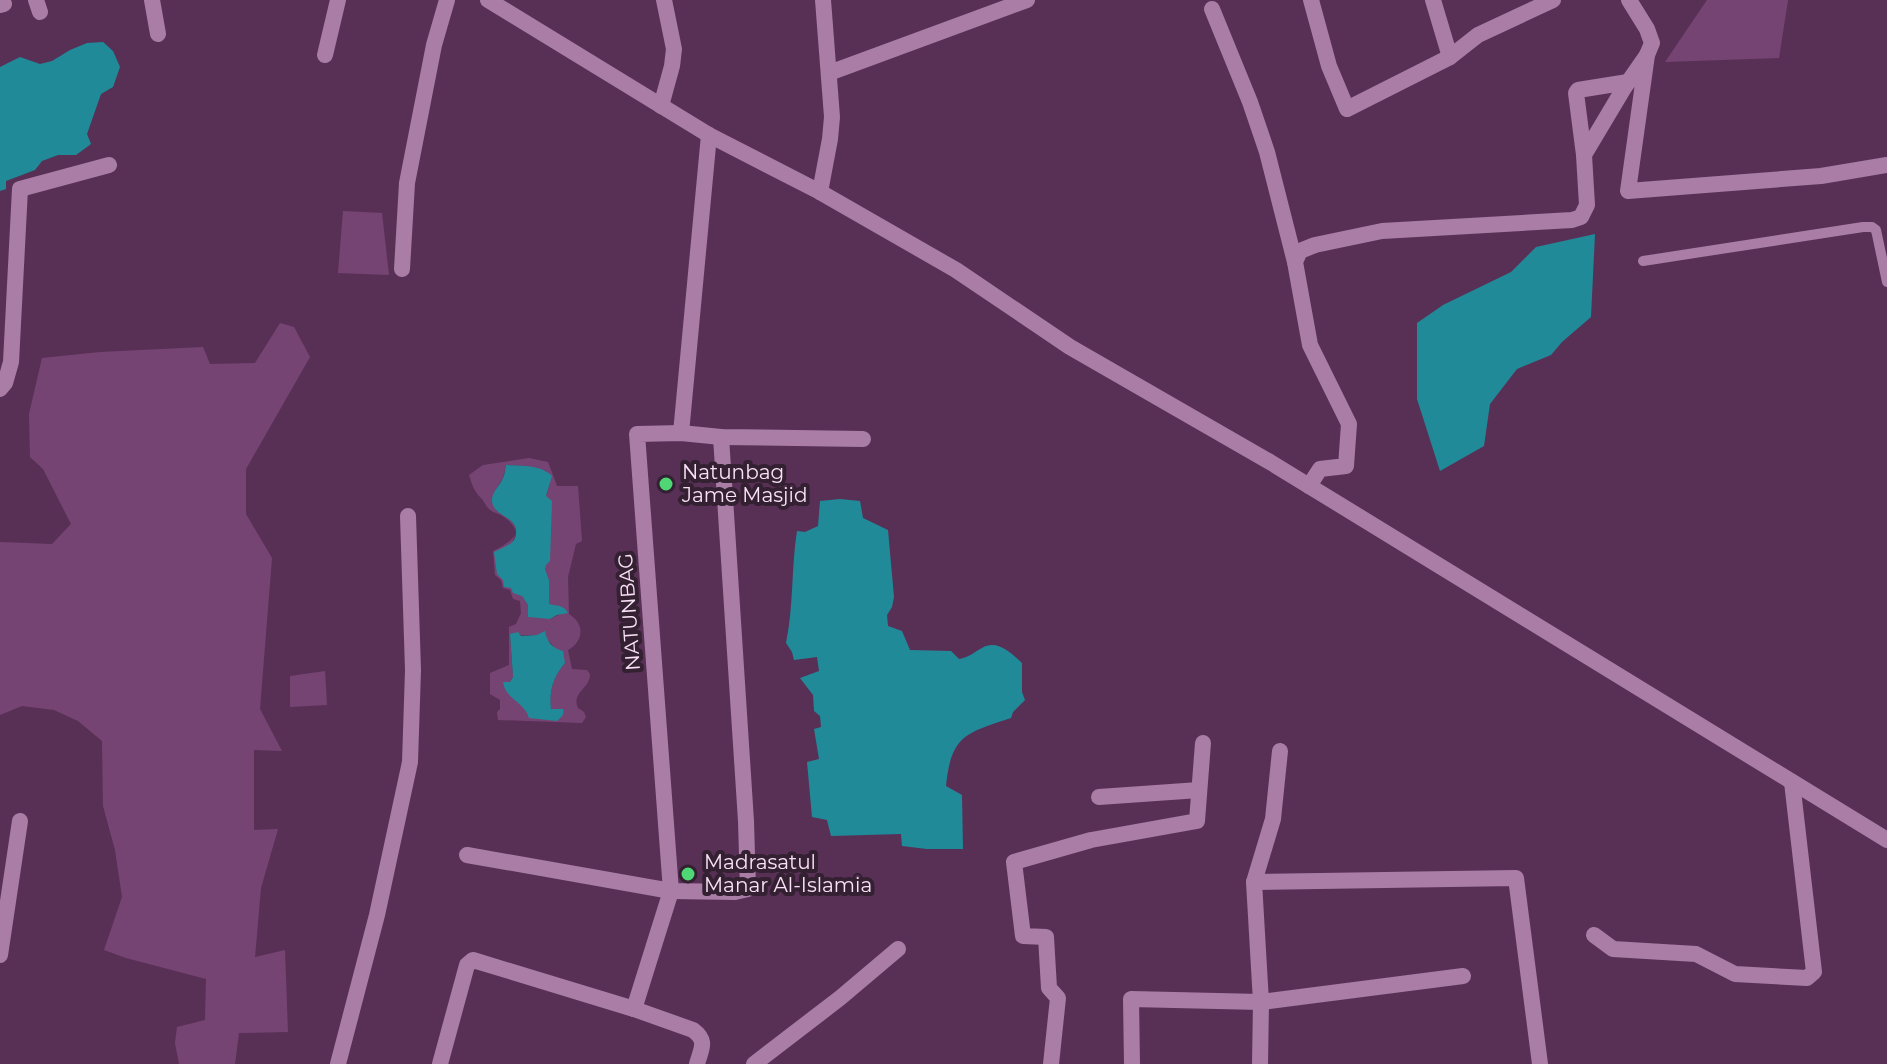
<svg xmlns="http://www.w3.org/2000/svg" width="1887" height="1064" font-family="Montserrat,sans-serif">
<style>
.green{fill:#764473;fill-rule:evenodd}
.water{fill:#218a99}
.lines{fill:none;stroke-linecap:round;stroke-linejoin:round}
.service{stroke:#a97da6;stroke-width:10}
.minor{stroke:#a97da6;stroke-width:16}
.tertiary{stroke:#a97da6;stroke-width:16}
.poi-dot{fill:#4fd675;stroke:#332031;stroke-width:3}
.labels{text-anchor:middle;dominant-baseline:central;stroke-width:8;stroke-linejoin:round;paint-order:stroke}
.poi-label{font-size:20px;fill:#fae0f7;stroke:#332031;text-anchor:start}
.street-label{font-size:20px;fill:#fae0f7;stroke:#332031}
</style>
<rect width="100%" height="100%" fill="#583056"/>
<g class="green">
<path d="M1707,0H1788L1779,58L1665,62Z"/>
<path d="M343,211L382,213L389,275L338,273Z"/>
<path d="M280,323L294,327L310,357L246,469V514L272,558L260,709L282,751L254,750V830L278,829L261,888L255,957L285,950L288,1032L239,1033L235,1064H179L175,1043L177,1027L205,1020L206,979L126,958L104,950L122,897L115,850L103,806L102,741L78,721L54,710L22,706L0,715V542L52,544L71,524L43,469L30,457L29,414L42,358L100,352L203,347L210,364L255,363Z"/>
<path d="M529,458L548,462L557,486H578L582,541L576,544L568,577L569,614C585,624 584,641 568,650L572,669L587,670L590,674C590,689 571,692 578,708L584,712L586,717L582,723L498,720L497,712L500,709V700L490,694V673L509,665V627L516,624L521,613L520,601L513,599L510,590L503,588L501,580L495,575L493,551C513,541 527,532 501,515C497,513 492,512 489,509C486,506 484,501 481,498C474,491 472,485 469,475L483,465ZM506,465L526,466L546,471L550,483L546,496L545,569L549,580V605L563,613L550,619L528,605L522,596L501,576C504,566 506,554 511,545C521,524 513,522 496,510L495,491L503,478ZM510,634C520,636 528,635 537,635C549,636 558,653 565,663C553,677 549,691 551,709L556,710L530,718L527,711L510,682L513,677Z"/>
<path d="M325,671L327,705L290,707V676Z"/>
</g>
<g class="water">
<path d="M103,42L113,51L120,67L113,87L101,94L87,134L91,144L76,155H58L42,161L35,170L6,181V189L0,191V67L20,57L40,64L52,61L70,50L87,43Z"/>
<path d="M1595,234L1591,317L1562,342L1551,355L1517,369L1490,404L1484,446L1440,471L1417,399V323L1443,305L1511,272L1536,247Z"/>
<path d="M506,465C521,466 541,465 552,476L546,496L552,501L550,561L546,565L545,569L549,580V604C557,606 564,605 568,613L557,615L550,619L528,617V605L522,596L513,593L511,588L504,587L503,580L497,574L494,552C504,547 517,544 516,531C515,516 494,516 492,502C491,492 500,486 503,478C505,474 505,469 506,465Z"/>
<path d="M840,499L860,501L863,518L888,530L894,597L892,607L887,615L888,626L902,631L910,650L951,651L959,659C969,657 973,653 982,648C997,639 1011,653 1022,663V692L1025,700L1013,712L1011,718C966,733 951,735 946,786L962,795L963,849H927L902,846L901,834L831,836L827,820L812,817L807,762L819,759L814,729L821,727L820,716L814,711L813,695L800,678L819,671L817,657L794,660L792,652L786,643C794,604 791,569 797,531L805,532L818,526L820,501Z"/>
<path d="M545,631C547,642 552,648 563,651L565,663C553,677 549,691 551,709H563C565,715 561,717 557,721L529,718C525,702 505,699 503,682H510L513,677L510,634L518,632L521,636L537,635Z"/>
</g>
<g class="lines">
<path class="service" d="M1643,261L1863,227H1872L1876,230L1887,282"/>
<g class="minor">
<path d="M36,0L40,12"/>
<path d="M152,0L158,34"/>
<path d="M1311,0L1329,66L1347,109L1450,57L1478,35L1553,0"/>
<path d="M1433,0L1450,57"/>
<path d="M1629,0L1647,29L1652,43L1647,55L1628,191L1821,176L1887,165"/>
<path d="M0,5L4,4L2,0"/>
<path d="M1212,9L1250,102L1267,152L1295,262"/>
<path d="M325,55L338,0"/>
<path d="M829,73L1027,0"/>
<path d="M661,106L672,66L674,49L664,0"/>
<path d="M1584,155L1576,93L1578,90L1628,82"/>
<path d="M820,192L830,139L832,117L823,0"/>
<path d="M402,269L407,183L434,45L447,0"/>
<path d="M0,389L5,383L11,362L20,189L109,165"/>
<path d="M681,433L709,135"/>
<path d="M1309,486L1320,469L1346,466L1349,424L1310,345L1295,262L1300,251L1315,245L1382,231L1572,220L1581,217L1587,205L1584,155L1624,88L1647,55"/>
<path d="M1099,797L1199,790"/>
<path d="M467,855L671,891L735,892L748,889L746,821L721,437"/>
<path d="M1254,882L1516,878L1540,1064"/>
<path d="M1594,935L1613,949L1696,954L1735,974L1807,978L1814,972L1792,782"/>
<path d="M0,955L20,821"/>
<path d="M634,1009L671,891L637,434L681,433L721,437L863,439"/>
<path d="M338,1064L377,915L410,762L413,670L408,516"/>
<path d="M440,1064L467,965L473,960L634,1009L693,1030C708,1041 701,1049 697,1064"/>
<path d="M754,1064L840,998L898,949"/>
<path d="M1051,1064L1058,998L1049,988L1046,937L1023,936L1014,862L1091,840L1197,821L1203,743"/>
<path d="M1132,1064L1131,999L1261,1002L1463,976"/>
<path d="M1260,1064L1261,1002L1254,882L1273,819L1280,751"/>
</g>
<path class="tertiary" d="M488,0L709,135L820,192L956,270L1070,347L1270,462L1887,840"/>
</g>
<g class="poi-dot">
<circle cx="666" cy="484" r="8"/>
<circle cx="688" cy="874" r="8"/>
</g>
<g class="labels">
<g class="poi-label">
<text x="682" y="472">Natunbag<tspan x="682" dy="23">Jame Masjid</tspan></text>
<text x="704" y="862">Madrasatul<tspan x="704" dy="23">Manar Al-Islamia</tspan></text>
</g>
<g class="street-label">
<text transform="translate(629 612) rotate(-94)">NATUNBAG</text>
</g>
</g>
</svg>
